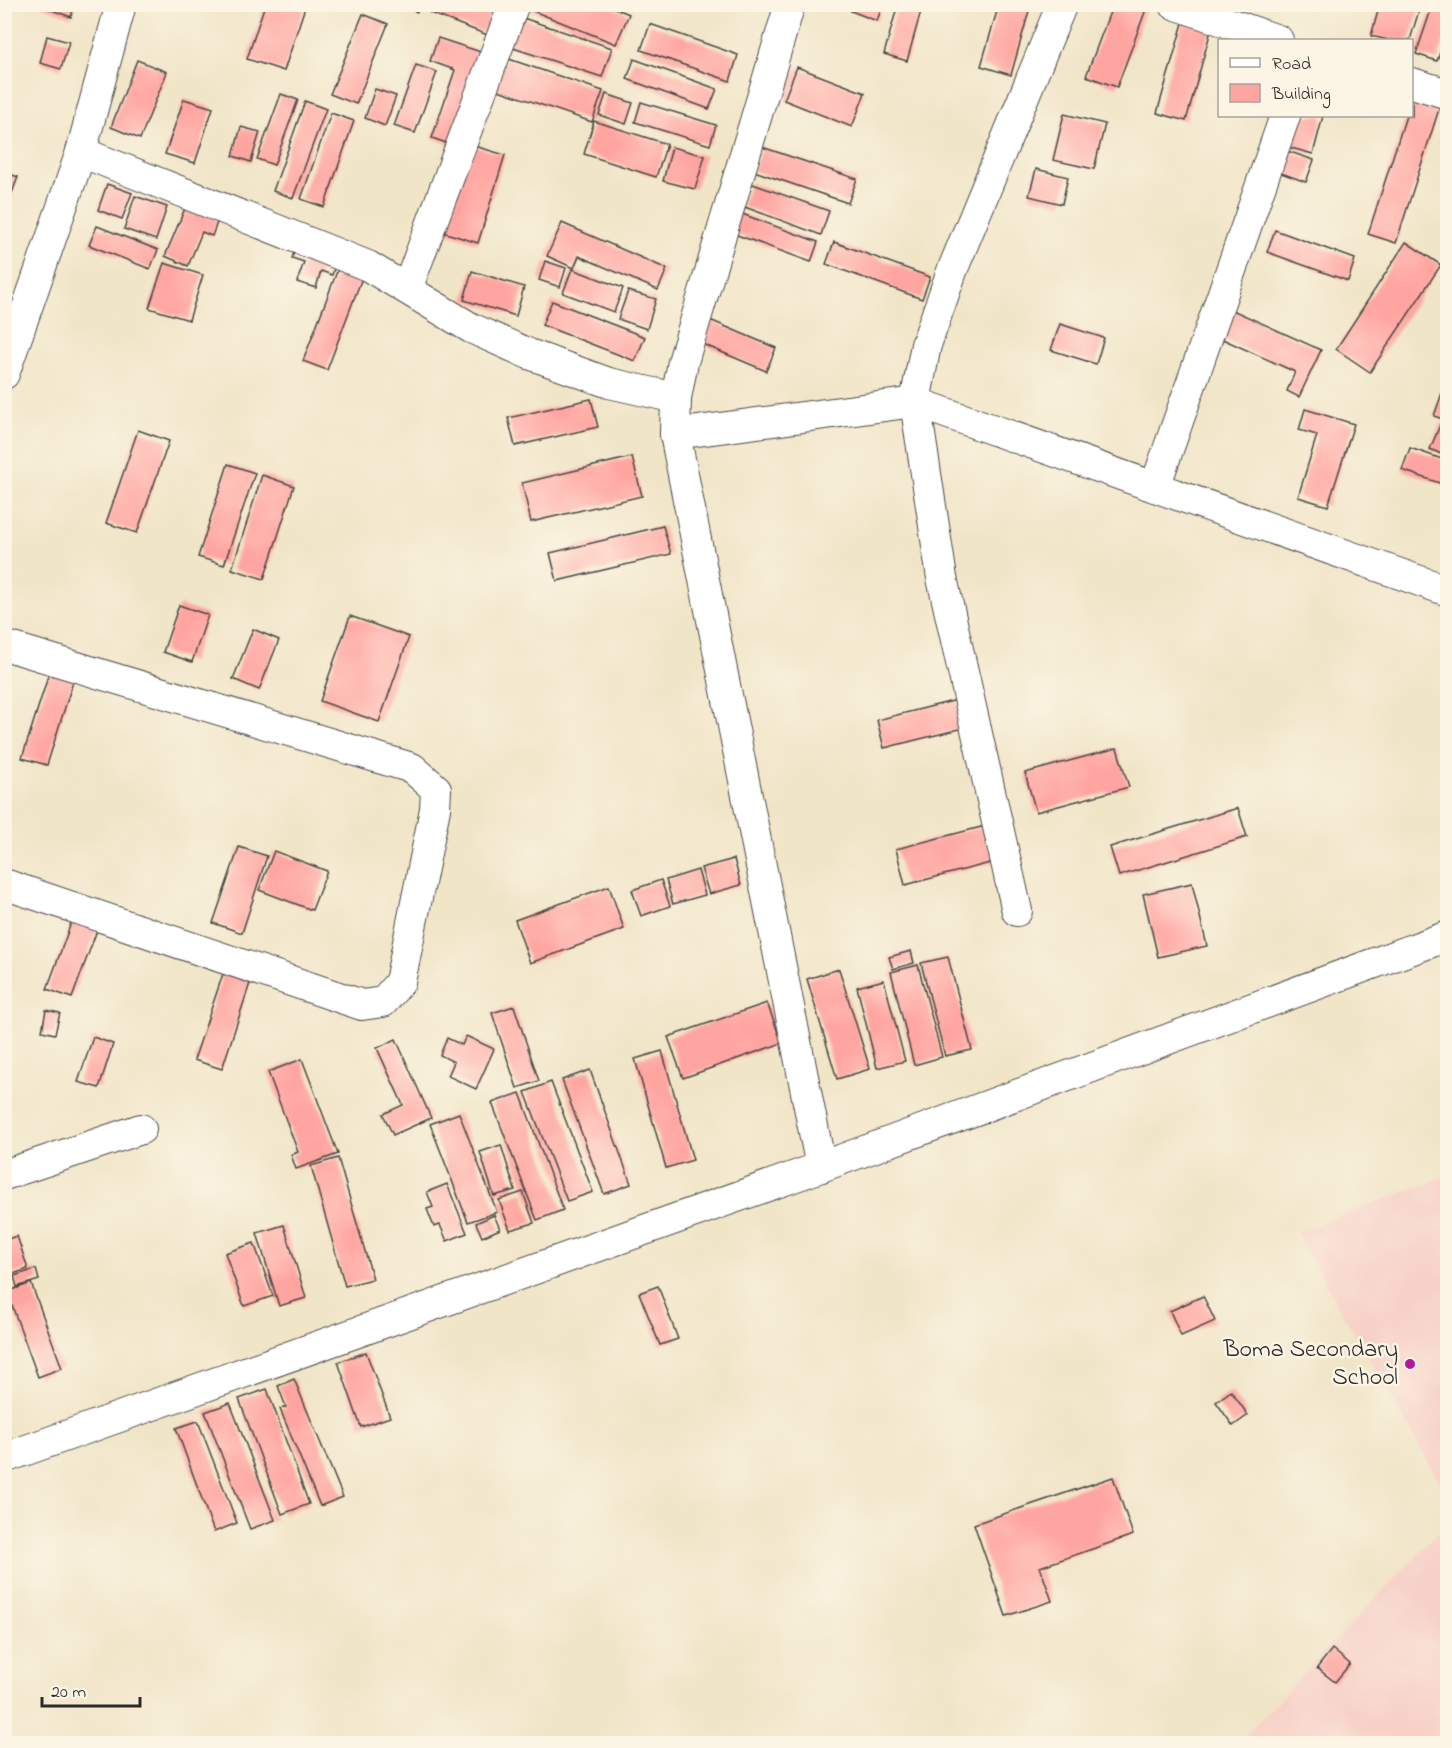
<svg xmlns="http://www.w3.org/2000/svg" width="1452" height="1748" font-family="'Indie Flower',sans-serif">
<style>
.built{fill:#f7d1c8}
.building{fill:#ffa5a1}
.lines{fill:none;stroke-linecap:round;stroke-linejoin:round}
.minor-casing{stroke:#494743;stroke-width:32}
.minor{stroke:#fff;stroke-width:30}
.poi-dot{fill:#b5179e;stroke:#fcf5e5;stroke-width:2}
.labels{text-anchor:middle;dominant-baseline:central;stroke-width:5;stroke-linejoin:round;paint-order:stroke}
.poi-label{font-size:24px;fill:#2b2b2b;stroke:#fcf5e5;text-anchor:end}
</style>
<rect width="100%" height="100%" fill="#fcf5e5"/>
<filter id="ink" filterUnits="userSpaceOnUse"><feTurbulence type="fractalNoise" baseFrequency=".0167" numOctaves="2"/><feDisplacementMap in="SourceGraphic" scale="12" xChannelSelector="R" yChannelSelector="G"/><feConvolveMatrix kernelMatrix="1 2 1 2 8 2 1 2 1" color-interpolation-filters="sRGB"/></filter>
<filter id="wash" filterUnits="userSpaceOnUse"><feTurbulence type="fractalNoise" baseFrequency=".008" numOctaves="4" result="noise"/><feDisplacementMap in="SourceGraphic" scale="24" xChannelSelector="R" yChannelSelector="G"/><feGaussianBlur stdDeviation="1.35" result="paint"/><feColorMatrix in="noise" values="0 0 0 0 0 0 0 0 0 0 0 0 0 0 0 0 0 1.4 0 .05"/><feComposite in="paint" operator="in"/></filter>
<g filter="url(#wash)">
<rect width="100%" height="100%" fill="#f1e5c8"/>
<g class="built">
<path d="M1447,1176H1448L1447,1495L1296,1232Z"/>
<path d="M1447,1523V1743H1238Z"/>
</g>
<g id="blocks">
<g class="building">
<path d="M35,4H75L71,17Z"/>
<path d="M265,4H306L284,71L247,59Z"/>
<path d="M397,4H419L417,12Z"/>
<path d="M433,4H502L490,36L430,13Z"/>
<path d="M605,4L629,14L616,44L518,5Z"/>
<path d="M854,4H883L877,21L851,11Z"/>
<path d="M898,4H923L907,61L884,54Z"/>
<path d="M999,4H1031L1011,75L981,66Z"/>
<path d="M1113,4H1148L1117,87L1086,76Z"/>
<path d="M1295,4H1313L1311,11Z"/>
<path d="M1380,4H1421L1410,40H1388L1371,36Z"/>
<path d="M1433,4H1448V30L1437,61L1416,54Z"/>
<path d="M363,14L388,24L356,104L330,94Z"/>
<path d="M517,16L612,48L602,77L507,46Z"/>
<path d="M1185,16L1213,23L1186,121L1157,113Z"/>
<path d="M650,24L738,55L730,81L641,50Z"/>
<path d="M47,36L69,42L61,69L40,63Z"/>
<path d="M438,38L487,54L455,146L432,138L455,70L430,61Z"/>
<path d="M506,58L603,91L592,122L495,89Z"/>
<path d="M634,59L717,89L709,109L627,79Z"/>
<path d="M137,60L167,72L140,139L111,127Z"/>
<path d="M416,65L437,72L415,133L394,126Z"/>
<path d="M797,67L865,93L852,127L784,100Z"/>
<path d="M375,89L396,96L385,126L365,118Z"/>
<path d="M281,94L298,100L274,165L257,159Z"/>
<path d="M606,94L633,103L626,124L599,115Z"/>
<path d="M1412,97L1440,106L1396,243L1368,234L1406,116H1412Z"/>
<path d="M184,99L213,108L195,163L165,154Z"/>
<path d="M305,101L326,109L293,198L273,191Z"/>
<path d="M641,102L716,125L710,145L635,122Z"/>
<path d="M331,113L354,121L324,207L301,199Z"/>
<path d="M1064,114L1105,124L1094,169L1053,160Z"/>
<path d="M1292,116H1323L1313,154L1284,146Z"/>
<path d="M594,121L667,144L656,177L584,154Z"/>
<path d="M241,127L260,132L251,162L233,156Z"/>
<path d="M471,145L505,155L478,243L443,232Z"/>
<path d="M672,147L705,156L695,189L663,181Z"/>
<path d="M762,147L857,179L848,203L754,171Z"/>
<path d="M1281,149L1314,160L1306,182L1273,170Z"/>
<path d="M1036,169L1068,177L1062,204L1029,196Z"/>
<path d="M4,172L18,177L12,193L4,191Z"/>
<path d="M750,183L829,211L821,235L742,206Z"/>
<path d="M107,184L132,193L122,219L98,210Z"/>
<path d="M135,196L167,207L156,240L124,229Z"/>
<path d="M186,206L218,220L212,236L202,232L188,266L165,256Z"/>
<path d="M734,211L818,242L811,262L726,231Z"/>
<path d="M562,223L667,269L658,290L579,256L574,268L547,256Z"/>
<path d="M97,226L158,250L150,269L89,245Z"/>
<path d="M1275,230L1355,259L1348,281L1267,252Z"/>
<path d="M834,242L930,277L922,299L826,264Z"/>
<path d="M1406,242L1441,265L1370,372L1336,349Z"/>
<path d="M297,244L338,257L332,275L321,271L316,288L297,282L304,262L292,258Z"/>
<path d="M341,261L365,270L327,370L303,361Z"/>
<path d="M545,261L566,268L560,287L539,280Z"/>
<path d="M164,263L203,275L189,320L149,308Z"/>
<path d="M572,269L623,288L614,312L563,293Z"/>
<path d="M472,271L524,287L516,316L464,300Z"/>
<path d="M628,291L656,299L647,329L618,319Z"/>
<path d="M552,301L645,337L635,361L542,325Z"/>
<path d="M1228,308L1321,350L1299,397L1287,391L1295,372L1216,336Z"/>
<path d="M703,317L776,348L766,371L693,340Z"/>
<path d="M1060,324L1104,338L1096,364L1051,350Z"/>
<path d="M1442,393L1448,395V421L1434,416Z"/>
<path d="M591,399L598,427L515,446L508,418Z"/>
<path d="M1305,409L1354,424L1328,506L1298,497L1317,435L1299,430Z"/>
<path d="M1441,423L1448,425V457L1430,449Z"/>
<path d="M138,430L169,441L137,533L106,523Z"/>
<path d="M1410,448L1448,461V486L1402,470Z"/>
<path d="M632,457L642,496L531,522L522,483Z"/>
<path d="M228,464L255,473L224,565L198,557Z"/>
<path d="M262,475L294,486L264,579L232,569Z"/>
<path d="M663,526L671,554L557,581L550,553Z"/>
<path d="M179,605L208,615L192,662L163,652Z"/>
<path d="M350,616L409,637L379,722L320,701Z"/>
<path d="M253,629L279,640L259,690L233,679Z"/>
<path d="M53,661L77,669L47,765L22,758Z"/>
<path d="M957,700L964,728L884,748L877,720Z"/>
<path d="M1117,748L1129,787L1036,812L1025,773Z"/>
<path d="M4,753L11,755L5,773H4Z"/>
<path d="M1238,808L1247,837L1119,876L1110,847Z"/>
<path d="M989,825L998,861L905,885L896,849Z"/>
<path d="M239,847L267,856L242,933L213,923Z"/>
<path d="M274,851L327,871L312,910L259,890Z"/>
<path d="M734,859L741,885L709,894L701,868Z"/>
<path d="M698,870L705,895L673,904L666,880Z"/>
<path d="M661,880L670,906L641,916L632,890Z"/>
<path d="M1192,883L1207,946L1158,957L1143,894Z"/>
<path d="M609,886L624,929L530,963L515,920Z"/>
<path d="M75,912L100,922L72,998L47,989Z"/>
<path d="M911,951L914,963L893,969L889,957Z"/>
<path d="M948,957L972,1050L945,1056L921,963Z"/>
<path d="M226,965L253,974L222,1069L194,1060Z"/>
<path d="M918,965L942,1057L914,1065L891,972Z"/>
<path d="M839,969L870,1069L837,1079L807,979Z"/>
<path d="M884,980L905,1061L877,1068L857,987Z"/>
<path d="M767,1003L782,1043L683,1078L668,1037Z"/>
<path d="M514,1006L539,1081L517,1088L492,1013Z"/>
<path d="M46,1010L60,1013L55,1034L42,1031Z"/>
<path d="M466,1036L494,1049L476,1089L448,1076L454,1062L440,1055L447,1038L462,1045Z"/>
<path d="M93,1037L113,1044L99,1088L78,1082Z"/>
<path d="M396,1039L431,1118L393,1135L383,1114L403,1105L377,1048Z"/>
<path d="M662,1051L693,1160L666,1168L635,1059Z"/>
<path d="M302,1059L338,1154L296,1169L291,1155L298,1152L268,1072Z"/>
<path d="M590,1070L631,1184L604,1194L562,1080Z"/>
<path d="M551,1082L593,1192L567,1201L525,1092Z"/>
<path d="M520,1093L563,1210L537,1220L492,1103Z"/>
<path d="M459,1113L497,1212L468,1222L430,1124Z"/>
<path d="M501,1145L515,1190L494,1196L480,1152Z"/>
<path d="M338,1158L373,1279L345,1286L311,1166Z"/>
<path d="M447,1184L467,1233L447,1241L440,1225L434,1227L427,1209L433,1207L427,1192Z"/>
<path d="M523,1192L534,1223L510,1230L499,1200Z"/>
<path d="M494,1215L500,1229L482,1237L476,1223Z"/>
<path d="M284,1225L306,1298L279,1306L257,1233Z"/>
<path d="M17,1236L28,1269L4,1277V1240Z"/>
<path d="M254,1243L273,1296L244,1306L225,1253Z"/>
<path d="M36,1269L39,1280L17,1287L14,1276Z"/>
<path d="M31,1283L62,1368L38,1377L7,1292Z"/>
<path d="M658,1286L678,1339L660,1345L639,1293Z"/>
<path d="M1203,1296L1215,1321L1181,1336L1170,1311Z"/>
<path d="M366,1352L390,1417L361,1427L338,1362Z"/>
<path d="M294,1379L343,1497L320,1506L280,1409L286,1407L278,1386Z"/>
<path d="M267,1389L309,1504L282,1514L239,1399Z"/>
<path d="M1231,1391L1248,1415L1233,1426L1216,1402Z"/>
<path d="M230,1403L275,1520L250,1529L205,1412Z"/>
<path d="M198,1421L237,1523L214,1532L176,1428Z"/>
<path d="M1113,1477L1133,1535L1040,1567L1052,1601L1006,1616L974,1524Z"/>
<path d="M1332,1649L1350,1664L1335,1682L1317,1668Z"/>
<path d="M1305,1737L1312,1744H1299Z"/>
</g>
</g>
</g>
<g filter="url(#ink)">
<use href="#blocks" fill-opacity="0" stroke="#494743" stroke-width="1.5"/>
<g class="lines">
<defs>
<g id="minor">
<path d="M790,4L683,362L676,398L675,434L821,1167"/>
<path d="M1062,4L952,271L926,345L915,402L1448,591"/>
<path d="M1174,4L1278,40"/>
<path d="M1412,83L1448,94"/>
<path d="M81,152L368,266L471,328L529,354L609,383L676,398"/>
<path d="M407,289L514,4"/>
<path d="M4,374L81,152L121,4"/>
<path d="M675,434L915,402L942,578L1017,911"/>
<path d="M1155,487L1285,116"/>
<path d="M4,645L412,768L436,789L435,809L400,982L383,1002L362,1005L4,884"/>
<path d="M4,1175L141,1129"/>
<path d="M4,1458L821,1167L1448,936"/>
</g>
</defs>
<use href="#minor" class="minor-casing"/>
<use href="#minor" class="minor"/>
</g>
</g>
<circle class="poi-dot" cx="1410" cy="1364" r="6"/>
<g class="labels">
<g class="poi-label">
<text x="1398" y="1350">Boma Secondary<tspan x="1398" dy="28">School</tspan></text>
</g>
</g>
<rect width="1452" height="1748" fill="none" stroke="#fcf5e5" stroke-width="24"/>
<rect x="1218" y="39" width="195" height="78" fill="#fcf5e5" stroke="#a8a49b" stroke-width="1.5"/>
<rect x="1230" y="58" width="30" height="9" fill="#ffffff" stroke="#a8a49b" stroke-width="1.5"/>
<text x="1272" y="69" font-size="18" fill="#2b2b2b">Road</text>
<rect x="1230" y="84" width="30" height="18" fill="#ffa5a1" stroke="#a8a49b" stroke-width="1.5"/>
<text x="1272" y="99" font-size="18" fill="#2b2b2b">Building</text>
<path d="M42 1697v9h98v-9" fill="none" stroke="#2b2b2b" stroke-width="3"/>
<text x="51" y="1697" font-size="18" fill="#2b2b2b" stroke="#fcf5e5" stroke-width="4.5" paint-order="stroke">20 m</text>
</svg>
